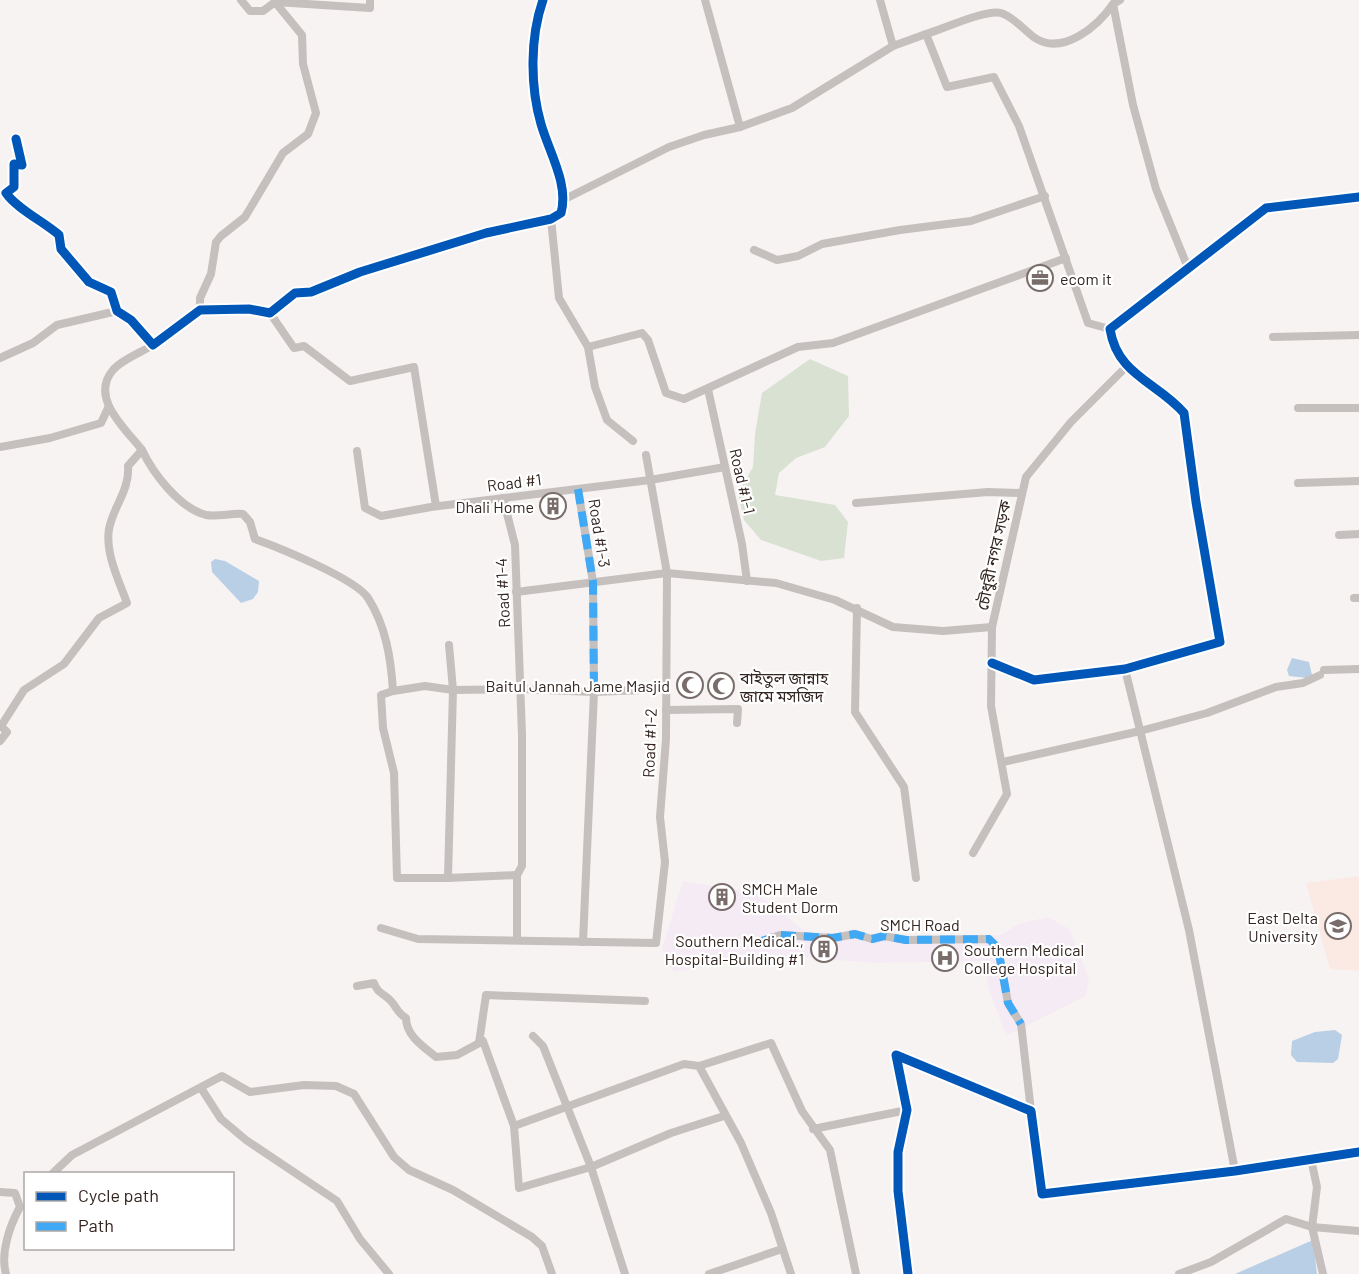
<svg xmlns="http://www.w3.org/2000/svg" width="1359" height="1274" font-family="Barlow,'Noto Sans Bengali',sans-serif">
<style>
.built{fill:#fbeae4}
.medical{fill:#f5ebf5}
.green{fill:#d9e1d2}
.water{fill:#b9cfe6}
.lines{fill:none;stroke-linecap:round;stroke-linejoin:round}
.minor{stroke:#c5bfbd;stroke-width:8}
.quiet{stroke:#3fa9f5;stroke-width:8;stroke-dasharray:15 8;stroke-linecap:butt}
.cycleway-casing{stroke:#fff;stroke-width:13}
.cycleway{stroke:#0057b8;stroke-width:9}
.labels{text-anchor:middle;dominant-baseline:central;stroke-width:4.5;stroke-linejoin:round;paint-order:stroke}
.poi-label{font-size:16px;fill:#332520;stroke:#fff;text-anchor:start}
.street-label{font-size:16px;fill:#332520;stroke:#fff}
</style>
<rect width="100%" height="100%" fill="#f7f3f2"/>
<path class="built" d="M1359,876V971L1330,969L1306,883Z"/>
<path class="medical" d="M683,881L756,893L806,932L907,936L1001,935L1018,924L1048,917L1069,929L1089,978L1086,996L1006,1036L989,990L984,961L876,963L771,955L675,972L667,964L662,948Z"/>
<path class="green" d="M810,359L848,376L849,416L825,447L796,458L779,473L775,495L835,505L848,522L844,558L821,561L761,540L744,520L738,493L753,467L755,434L762,393Z"/>
<g class="water">
<path d="M215,559L225,561L259,581L258,592L253,599L241,603L212,572L211,562Z"/>
<path d="M1292,658L1309,662L1312,675L1307,678L1289,676L1287,670Z"/>
<path d="M1335,1030L1342,1035L1338,1059L1333,1063L1297,1062L1291,1055L1292,1041L1315,1032Z"/>
<path d="M1313,1240L1317,1274H1235Z"/>
</g>
<g class="lines">
<g class="minor">
<path d="M241,0L250,11H263L275,2L370,8V0"/>
<path d="M880,0L893,46L926,34L947,87L994,77L1019,126L1088,323L1110,329"/>
<path d="M1120,0L1113,4L1133,105L1156,189L1188,268"/>
<path d="M926,34C943,29 986,9 1001,13C1014,17 1025,31 1035,38C1063,56 1098,26 1113,4"/>
<path d="M740,127L792,108L893,46"/>
<path d="M16,139L22,165L14,164V187L6,193C16,208 44,222 59,235L61,249L89,282L111,292L117,311L131,320L153,345L200,310L249,309L270,313L295,293L311,292L360,272L486,233L551,219L561,213C569,184 549,152 541,124C530,86 530,37 543,0"/>
<path d="M565,199L669,147L704,135L740,127L705,0"/>
<path d="M551,219L559,298L588,347L595,387L607,420L633,441"/>
<path d="M754,250L777,260L798,256L822,244L900,230L971,221L1045,196"/>
<path d="M200,310V298L211,274L216,242L221,236L245,217L283,153L308,134L316,113L303,64L302,35L275,2"/>
<path d="M270,313L294,348L304,346L350,381L414,367L436,506"/>
<path d="M1273,337L1359,335"/>
<path d="M588,347L642,333L648,340L666,393L684,399L798,347L833,343L1066,258"/>
<path d="M0,358L33,343L57,325L117,311"/>
<path d="M708,389L742,544L747,581"/>
<path d="M1298,408H1359"/>
<path d="M0,447L50,438L101,423L108,408"/>
<path d="M142,450C153,473 179,508 206,515C218,517 231,513 243,514L250,522L255,539C280,548 356,579 368,598C386,626 391,659 393,691L425,686L453,690L519,689L594,692L666,689"/>
<path d="M357,451L365,508L381,516L431,507L650,480L725,467"/>
<path d="M1298,483L1359,481"/>
<path d="M578,489L593,582L594,692L583,942"/>
<path d="M503,498L515,545L522,735V866L517,875V939"/>
<path d="M856,503L988,492L1022,493"/>
<path d="M1339,535L1359,534"/>
<path d="M516,592L667,573L776,583L835,600L893,627L943,631L992,627"/>
<path d="M1354,598H1359"/>
<path d="M857,608L855,712L904,787L916,878"/>
<path d="M449,645L453,690L448,878L517,875"/>
<path d="M992,663L1034,680L1125,669L1220,642L1196,502L1184,413C1157,382 1117,375 1110,329L1266,208L1359,197"/>
<path d="M1125,669L1189,930L1235,1171"/>
<path d="M1324,670L1359,669"/>
<path d="M393,691L381,695L383,728L394,773L397,878H448"/>
<path d="M666,710L738,709L737,723"/>
<path d="M0,741L7,732L1,726L24,690L64,664L99,618L127,603C119,581 105,553 109,529C113,507 130,490 128,466L142,450C126,429 89,398 113,370C121,360 142,352 153,345"/>
<path d="M1003,762L1140,731L1207,713L1276,687L1303,683L1320,675"/>
<path d="M973,853L1007,794L991,706L992,627L1026,477L1071,422L1126,367"/>
<path d="M381,928L418,939L656,943L665,862L660,817L666,739L667,573L646,455"/>
<path d="M759,942L780,935L833,938L855,934L872,939L884,936L906,940L989,939L998,948L1008,1003L1021,1024L1031,1111"/>
<path d="M357,986L374,983C378,994 383,993 390,1000C397,1007 397,1013 406,1018C406,1036 424,1047 436,1057L457,1055L483,1041L514,1126"/>
<path d="M533,1036L543,1046L591,1167L625,1274"/>
<path d="M479,1043L486,995L645,1001"/>
<path d="M699,1066L771,1043L802,1111L830,1150L856,1274"/>
<path d="M201,1088L221,1119L246,1140L337,1201L360,1239L389,1274"/>
<path d="M724,1116L671,1133L591,1167L519,1188L514,1126L684,1064L699,1066L741,1143L771,1213L791,1274"/>
<path d="M813,1129L907,1110"/>
<path d="M1311,1159L1317,1187L1312,1227L1323,1274"/>
<path d="M52,1174L72,1155L222,1076L250,1092L304,1085L336,1086L354,1094L394,1157L409,1170L453,1190L532,1237L542,1246L552,1274"/>
<path d="M0,1192L15,1193L20,1207C10,1225 0,1253 6,1274"/>
<path d="M709,1274L782,1249"/>
<path d="M908,1274L898,1191V1152L907,1110L896,1055L1031,1111L1042,1194L1235,1171L1359,1152"/>
<path d="M1179,1274L1211,1262L1286,1219L1312,1227L1359,1231"/>
</g>
<g class="quiet">
<path d="M578,489L593,582L594,692"/>
<path d="M759,942L780,935L833,938L855,934L872,939L884,936L906,940L989,939L998,948L1008,1003L1021,1024"/>
</g>
<defs>
<g id="cycleway">
<path d="M16,139L22,165L14,164V187L6,193C16,208 44,222 59,235L61,249L89,282L111,292L117,311L131,320L153,345L200,310L249,309L270,313L295,293L311,292L360,272L486,233L551,219L561,213C569,184 549,152 541,124C530,86 530,37 543,0"/>
<path d="M992,663L1034,680L1125,669L1220,642L1196,502L1184,413C1157,382 1117,375 1110,329L1266,208L1359,197"/>
<path d="M908,1274L898,1191V1152L907,1110L896,1055L1031,1111L1042,1194L1235,1171L1359,1152"/>
</g>
</defs>
<use href="#cycleway" class="cycleway-casing"/>
<use href="#cycleway" class="cycleway"/>
</g>
<defs>
<symbol id="office-ring" viewBox="-11 -11 22 22"><circle r="9.5" fill="#fff" stroke="#786d6a" stroke-width="1.5"/><path d="M-6-3h4V-5.5h4V-3h4V5H-6ZM-1-4.5V-3h2v-1.5ZM-6 0V1H6V0Z" fill="#786d6a"/></symbol>
<symbol id="building-ring" viewBox="-11 -11 22 22"><circle r="9.5" fill="#fff" stroke="#786d6a" stroke-width="1.5"/><path d="M-4-6H4V6H1V3H-1V6H-4ZM-2.5-4.3h1.7v1.8h-1.7ZM.8-4.3h1.7v1.8H.8ZM-2.5-1h1.7V.8h-1.7ZM.8-1h1.7V.8H.8Z" fill="#786d6a"/></symbol>
<symbol id="mosque-ring" viewBox="-11 -11 22 22"><circle r="9.5" fill="#fff" stroke="#786d6a" stroke-width="1.5"/><path d="M3.5-4.9A6 6 0 1 0 3.5 4.9A5 5 0 1 1 3.5-4.9Z" fill="#786d6a"/></symbol>
<symbol id="university-ring" viewBox="-11 -11 22 22"><circle r="9.5" fill="#fff" stroke="#786d6a" stroke-width="1.5"/><path d="M0-5L7-2L0 1L-7-2ZM-4 1L0 2.5L4 1V4Q0 6-4 4Z" fill="#786d6a"/></symbol>
<symbol id="hospital-ring" viewBox="-11 -11 22 22"><circle r="9.5" fill="#fff" stroke="#786d6a" stroke-width="1.5"/><path d="M-5-5h3v3.5h4V-5h3V5h-3V1.5h-4V5h-3Z" fill="#786d6a"/></symbol>
</defs>
<g fill-rule="evenodd">
<use href="#office-ring" x="1025" y="263" width="30" height="30"/>
<use href="#building-ring" x="538" y="491" width="30" height="30"/>
<use href="#mosque-ring" x="675" y="670" width="30" height="30"/>
<use href="#mosque-ring" x="706" y="671" width="30" height="30"/>
<use href="#building-ring" x="707" y="882" width="30" height="30"/>
<use href="#university-ring" x="1323" y="911" width="30" height="30"/>
<use href="#building-ring" x="809" y="934" width="30" height="30"/>
<use href="#hospital-ring" x="930" y="943" width="30" height="30"/>
</g>
<g class="labels">
<g class="poi-label">
<text x="1060" y="278">ecom it</text>
<text x="534" y="506" text-anchor="end">Dhali Home</text>
<text x="740" y="677">বাইতুল জান্নাহ<tspan x="740" dy="18">জামে মসজিদ</tspan></text>
<text x="670" y="685" text-anchor="end">Baitul Jannah Jame Masjid</text>
<text x="742" y="888">SMCH Male<tspan x="742" dy="18">Student Dorm</tspan></text>
<text x="1318" y="917" text-anchor="end">East Delta<tspan x="1318" dy="18">University</tspan></text>
<text x="804" y="940" text-anchor="end">Southern Medical.,<tspan x="804" dy="18">Hospital-Building #1</tspan></text>
<text x="964" y="949">Southern Medical<tspan x="964" dy="18">College Hospital</tspan></text>
</g>
<g class="street-label">
<text transform="translate(743 481) rotate(77)">Road #1-1</text>
<text transform="translate(514 482) rotate(-7)">Road #1</text>
<text transform="translate(600 533) rotate(81)">Road #1-3</text>
<text transform="translate(993 555) rotate(-78)">চৌধুরী নগর সড়ক</text>
<text transform="translate(502 593) rotate(-93)">Road #1-4</text>
<text transform="translate(649 743) rotate(-88)">Road #1-2</text>
<text x="920" y="924">SMCH Road</text>
</g>
</g>
<rect x="24" y="1172" width="210" height="78" fill="#ffffff" stroke="#ada8a6" stroke-width="1.5"/>
<rect x="36" y="1192" width="30" height="9" fill="#0057b8" stroke="#ada8a6" stroke-width="1.5"/>
<text x="78" y="1202" font-size="18" fill="#332520">Cycle path</text>
<rect x="36" y="1222" width="30" height="9" fill="#3fa9f5" stroke="#ada8a6" stroke-width="1.5"/>
<text x="78" y="1232" font-size="18" fill="#332520">Path</text>
</svg>
